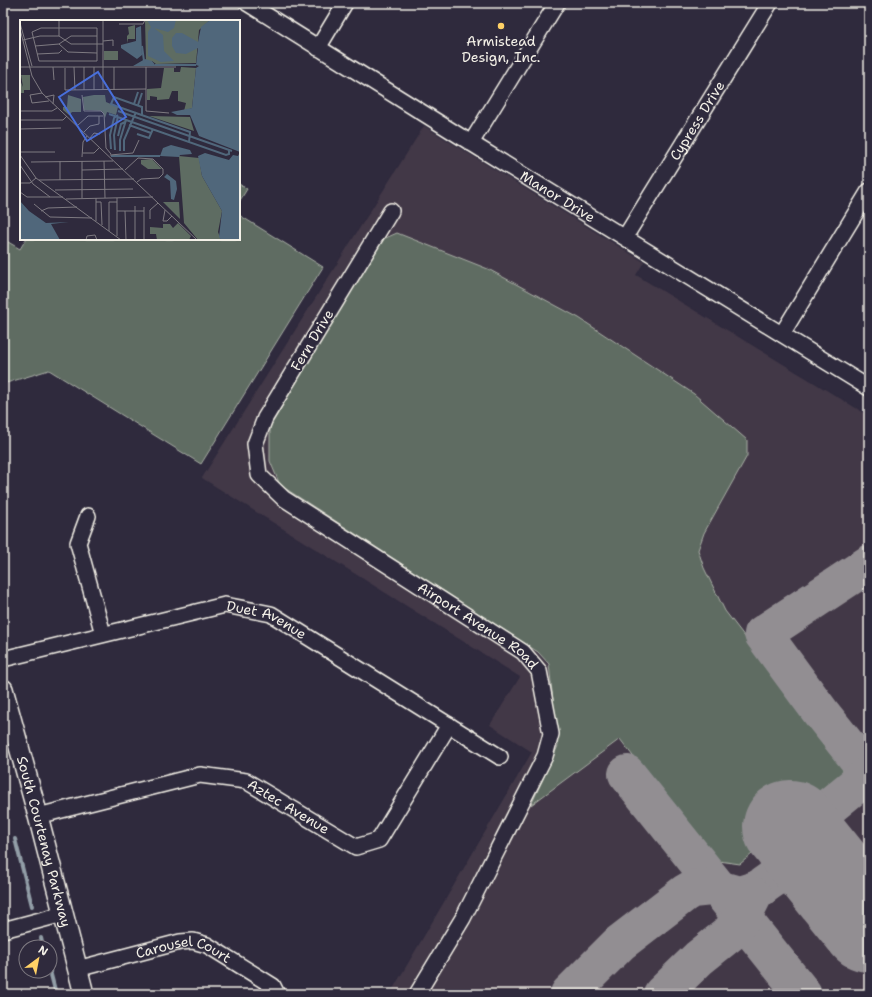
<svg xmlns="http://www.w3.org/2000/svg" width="872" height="997" font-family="'Shantell Sans',sans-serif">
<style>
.built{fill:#423847}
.green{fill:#5e6c62;stroke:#a9aea5}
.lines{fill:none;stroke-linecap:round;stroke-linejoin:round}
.stream{stroke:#929ea7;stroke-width:4}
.taxiway{stroke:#928e92;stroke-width:38}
.runway{stroke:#928e92;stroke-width:94}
.minor-casing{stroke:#f4f1e8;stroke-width:18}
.major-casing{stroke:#f4f1e8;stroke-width:22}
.minor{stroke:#2f2a3d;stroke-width:15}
.major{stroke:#2f2a3d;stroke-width:19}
.poi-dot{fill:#ffd166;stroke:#2f2a3d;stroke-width:1.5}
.labels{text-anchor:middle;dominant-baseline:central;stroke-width:4;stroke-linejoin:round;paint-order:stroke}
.poi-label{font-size:14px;fill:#f4f1e8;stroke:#2f2a3d}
.street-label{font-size:14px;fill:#f4f1e8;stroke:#2f2a3d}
.inset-river{fill:none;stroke:#50677b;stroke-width:2}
.inset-road{fill:none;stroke:#7e7a81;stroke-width:1}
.view{fill:#486fdb;fill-opacity:0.15;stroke:#486fdb;stroke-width:2}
.inset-edge{fill:none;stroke:#f4f1e8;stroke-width:2}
</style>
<rect width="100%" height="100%" fill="#2f2a3d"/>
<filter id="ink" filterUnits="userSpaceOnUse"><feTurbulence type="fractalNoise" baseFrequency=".025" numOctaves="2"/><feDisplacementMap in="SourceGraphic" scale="8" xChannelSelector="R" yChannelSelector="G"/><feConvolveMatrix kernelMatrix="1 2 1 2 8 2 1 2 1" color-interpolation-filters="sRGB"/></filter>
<g filter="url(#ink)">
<path class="built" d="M424,126L644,262L636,275L869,416V994H390L532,752L490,725L520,677L202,478Z"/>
<g class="green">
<path d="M239,184L247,189L239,202Z"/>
<path d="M239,215L323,267L201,464L49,370L3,384V239L20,249L26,239H239Z"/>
<path d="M397,233L488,269L579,318L694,394L747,440V456L704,533L698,550L704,568L725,611L842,763L843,772L838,782L740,864L712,860L620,739L531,805L558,746L549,664L538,652L280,485L270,461V427L381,240Z"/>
</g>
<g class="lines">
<g class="stream">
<path d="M15,839L32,906"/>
<path d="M41,938L43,947"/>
<path d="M50,971L56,994"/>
</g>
<g class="taxiway">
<path d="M869,564L763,634L822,714L869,773"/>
<path d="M627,774L803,994"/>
<path d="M739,906C766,883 789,858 827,873L814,847L817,828L823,815L830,806L869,774"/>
<path d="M569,994L620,943L685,893L692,889L711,887L739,895L758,889"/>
<path d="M662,994L699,958L729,934L742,918L753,896"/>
</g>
<path class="runway" d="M790,827L869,925"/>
<defs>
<g id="minor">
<path id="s1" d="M247,3L471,143L869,388"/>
<path d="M318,48L345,3"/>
<path d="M471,143L557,3"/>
<path id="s2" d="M391,211L265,418L255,444L259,475L283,498L523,652L539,671L551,734L545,756L463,918L417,994"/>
<path id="s3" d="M625,237L770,3"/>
<path d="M782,334L869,191"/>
<path d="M88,516L78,543L103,634"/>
<path id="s4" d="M3,659L225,605L271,614L500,757"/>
<path id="s5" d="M38,816L200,775L246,781L356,847L379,840L449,725"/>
<path d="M3,930L63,914"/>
<path id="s6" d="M77,969L180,942L193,941L207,945L273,986L277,994"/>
</g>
<g id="major">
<path id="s7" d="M3,689L38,816L84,994"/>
</g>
</defs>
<use href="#minor" class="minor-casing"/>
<use href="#major" class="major-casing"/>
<use href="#minor" class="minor"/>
<use href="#major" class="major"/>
</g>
</g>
<circle class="poi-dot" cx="501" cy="26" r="4"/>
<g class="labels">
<g class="poi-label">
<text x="501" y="41">Armistead<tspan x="501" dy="16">Design, Inc.</tspan></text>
</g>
<g class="street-label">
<text stroke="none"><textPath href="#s3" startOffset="137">Cypress Drive</textPath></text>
<text stroke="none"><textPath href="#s1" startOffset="366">Manor Drive</textPath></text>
<text transform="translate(312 340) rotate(-59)">Fern Drive</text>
<text stroke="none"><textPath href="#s4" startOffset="273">Duet Avenue</textPath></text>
<text stroke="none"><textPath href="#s2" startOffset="568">Airport Avenue Road</textPath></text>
<text stroke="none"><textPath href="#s5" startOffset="263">Aztec Avenue</textPath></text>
<text stroke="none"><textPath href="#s7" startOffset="158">South Courtenay Parkway</textPath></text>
<text stroke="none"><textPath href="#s6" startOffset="111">Carousel Court</textPath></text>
</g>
</g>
<g transform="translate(20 20)">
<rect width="220" height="220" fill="#2f2a3d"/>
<path d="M125,0H190L179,10L176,43L136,44L132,41H126ZM115,5V19H108L107,23V16L109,14L108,7ZM84,31H98V40H84ZM161,47L176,48L172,88L164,91L166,83L158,81V71H152L149,79L137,80V77L130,76V80H127V69L141,68L144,48H154V52H160ZM1,55H10V70H4V73H0V60L3,67ZM48,75L61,79V92H52L49,95L43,90V87H47ZM74,75H85L86,82L98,87L96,95L87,92L85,98L82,91L64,90L63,77ZM129,96L170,97L174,111ZM159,136L179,138L182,156L202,191L198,212L201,220H178L164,203ZM132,139L142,149H128L121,144V140ZM143,182H159L160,199ZM158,203L171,216L169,220H137L136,214H130V207L143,208V204H150L153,208Z" fill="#5e6c62"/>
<path d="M127,0H156L154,8L148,12L134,8L143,15L144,31L154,41L141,42L128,36V12L131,7ZM190,0H220V220H201L199,217L202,191L182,156L178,136L185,133L209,140L213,135L218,136L220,132L179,116L170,95H157L151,92L172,88L176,48L179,46L176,45L178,28L166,34L156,33L152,26V18L156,13H162L178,22L181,7ZM121,6L122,35L117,39L101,28V25L116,21V8ZM125,39L132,41L136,46H113ZM151,125L170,130L172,134L160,135L159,137L140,136L143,128ZM147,154L156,161L157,169L154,180L151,179L150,161L144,157ZM0,181L9,191L26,203L49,202L31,204L40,220H0Z" fill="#50677b"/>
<path class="inset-river" d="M122,26L124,41M135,45H176M114,84L118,72M118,85L122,73M98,91L212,131M89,94L206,135L209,134V130M122,95V87L94,77L91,84L96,86L170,112L169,122M109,105L131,113M117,114L129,118L133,109M98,116L101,104L105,102M91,129L90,115L94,98L98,95M95,130L94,115L98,96M100,131V120L106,100M104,131V120L116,92M91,136H140"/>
<path class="inset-road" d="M39,0V16M83,0V69M0,3L12,46M99,4H123L125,0M21,8H77V41H19L12,12ZM0,9L12,56L22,73L177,220M3,20L20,16H39L51,24H83M83,21L93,20V26M39,24L48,32L77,33M15,26L39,24L51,16H77M17,34L39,33L42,30M0,47H156M33,47L34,60M54,47L55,70M64,47V70M74,47V70M94,47V70M126,47V91L149,93M45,48V70L126,69M22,73L10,75L12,83L29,81M62,75L64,91H81L84,94L86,128L91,134M25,77L34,75L33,84M0,91H32L37,88M0,100H43L47,96M57,106L68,96H83M0,109L41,108M64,112L70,106L79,104V96M70,118L74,113L80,114M0,132H35M63,133H74L79,128M0,135L16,158L101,220M90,135L113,133L119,120M62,137L63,122L67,116M84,141L85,178M11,142L93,141M0,145L13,164L30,177M62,150L103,149M105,150L118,138L133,139L143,149V154L139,158L121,159L117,162M19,160L114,159M40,160V141M0,163H10L16,158M35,170L113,169M0,172L7,177H43M62,178V141M97,178V216M46,179L133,177M76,182H81L82,205M14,184L30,197L72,198M115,186V220M124,187V220M145,190L143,201H147L152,196M21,191L28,188L57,187M97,191H124M105,191L106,220M130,199V190L138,183M76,201V178M89,211V182H97M66,220L67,216L75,215L77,220"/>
<path class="view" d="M78,52L106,97L67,121L39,77Z"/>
<rect width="220" height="220" class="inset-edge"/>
</g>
<rect width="872" height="997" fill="none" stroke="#2f2a3d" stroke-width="16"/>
<rect x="8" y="8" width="856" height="981" fill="none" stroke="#f4f1e8" stroke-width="1.5" filter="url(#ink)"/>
<g transform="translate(38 959) rotate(32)"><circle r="19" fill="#2f2a3d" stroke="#7e7a81"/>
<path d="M0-3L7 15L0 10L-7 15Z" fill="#ffd166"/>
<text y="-6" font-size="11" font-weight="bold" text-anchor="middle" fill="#f4f1e8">N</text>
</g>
</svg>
